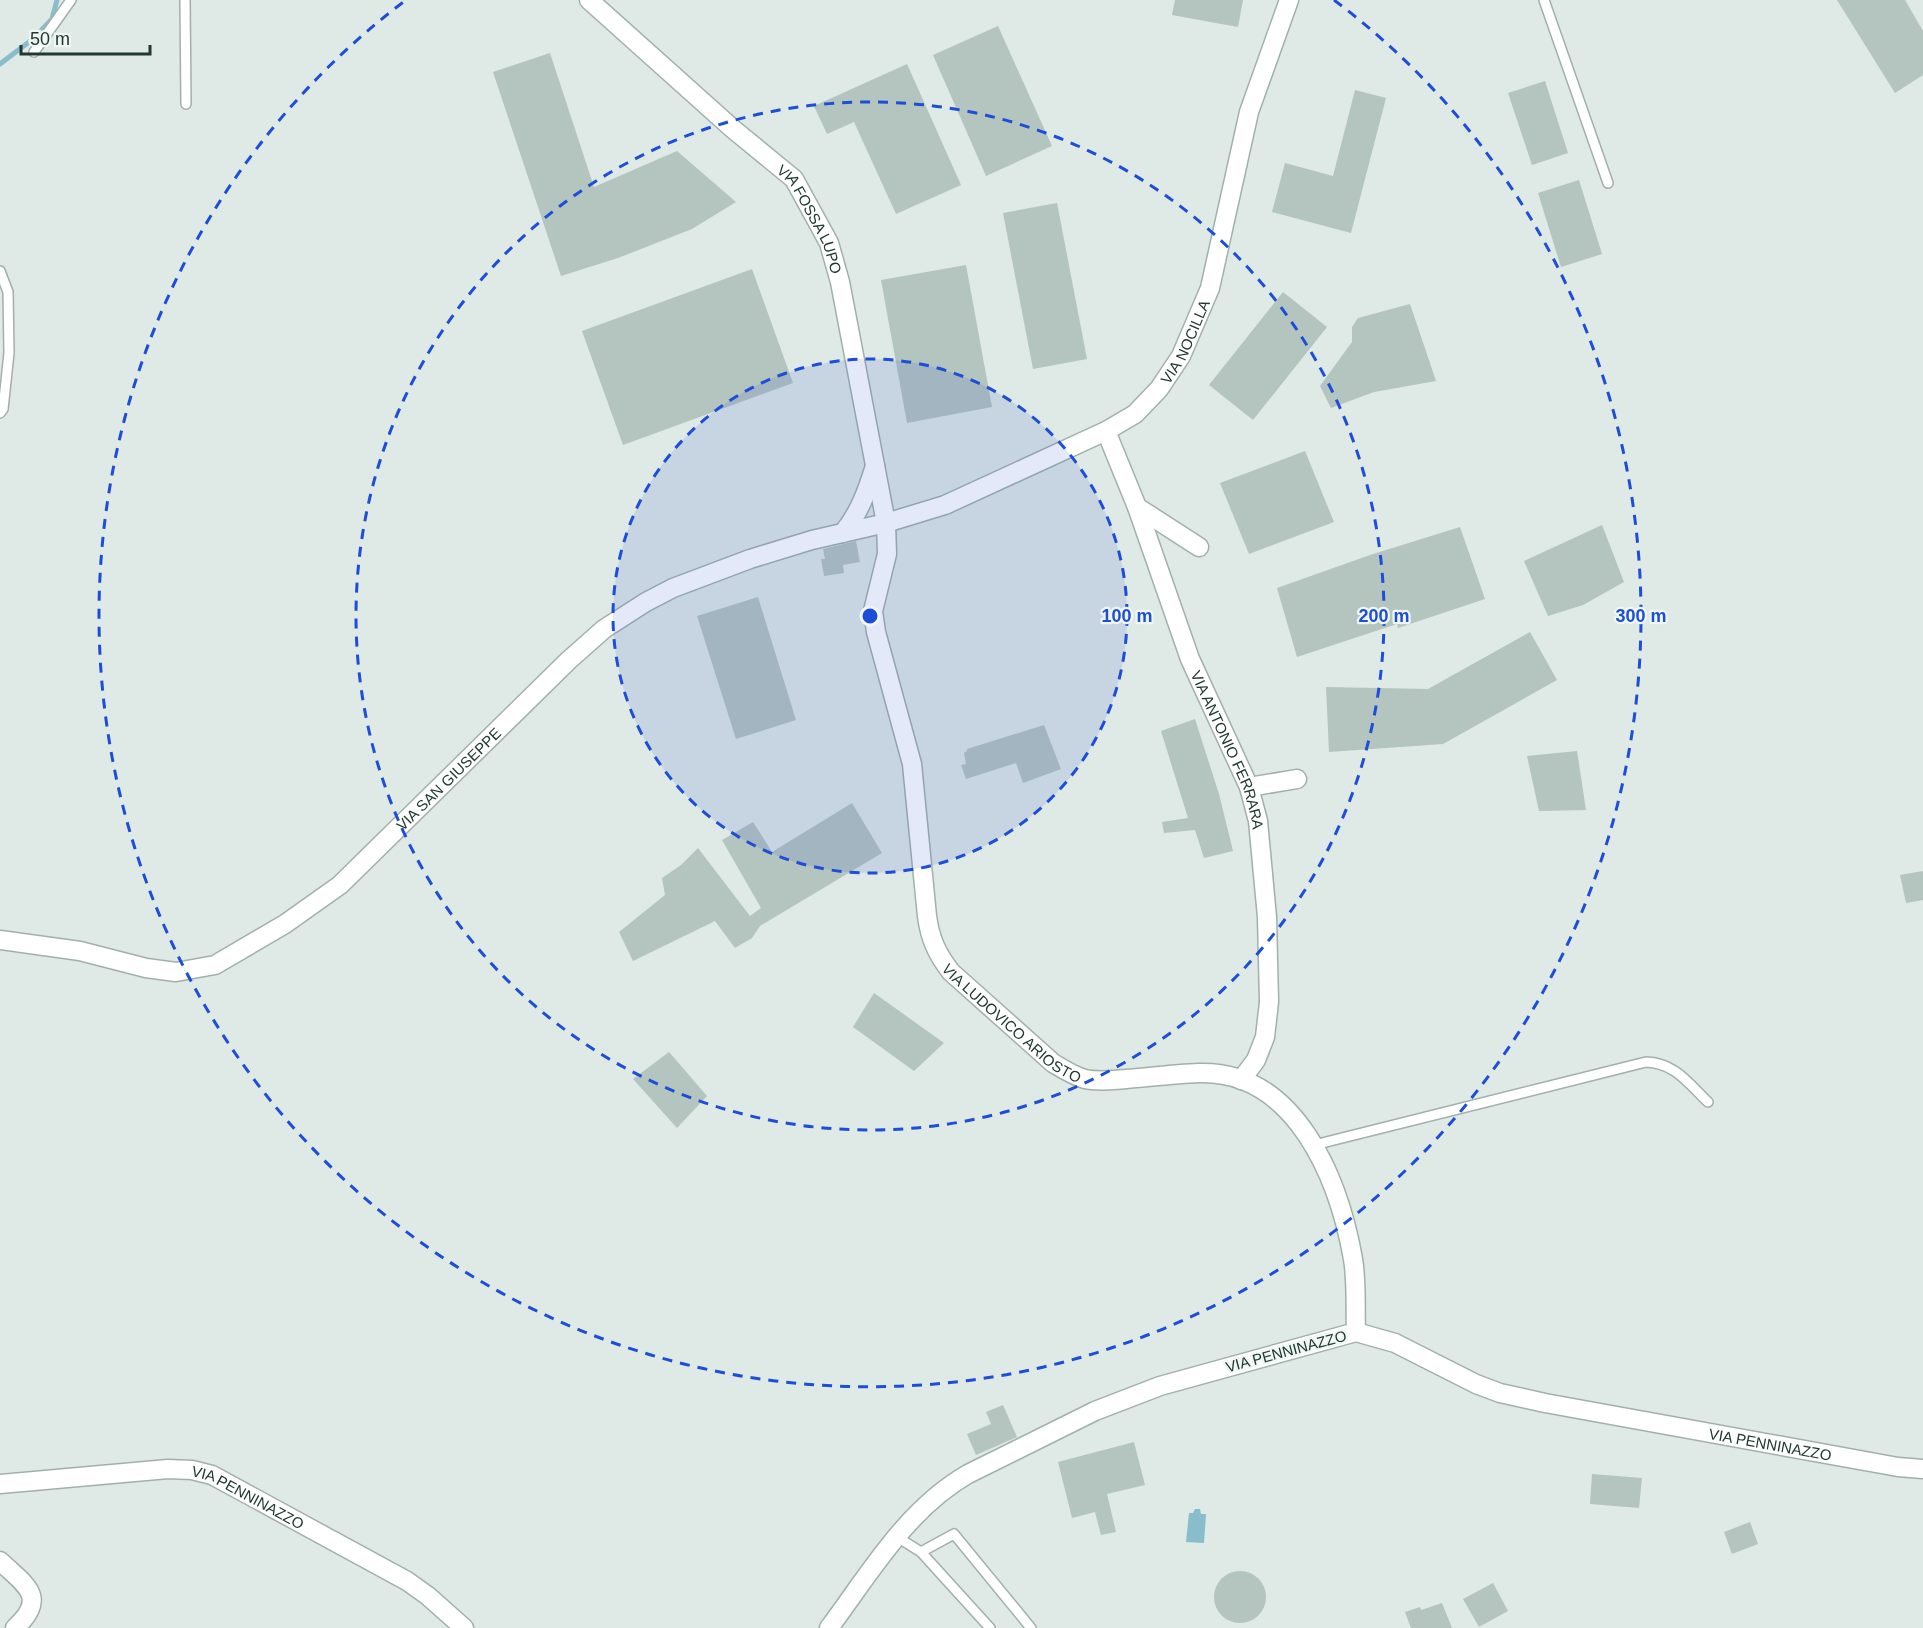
<svg xmlns="http://www.w3.org/2000/svg" width="1923" height="1628" font-family="Helvetica,sans-serif">
<style>
.water{fill:#89bdcc}
.lines{fill:none;stroke-linecap:round;stroke-linejoin:round}
.stream{stroke:#89bdcc;stroke-width:5}
.building{fill:#b4c4be}
.service-casing{stroke:#a2b0ac;stroke-width:12}
.minor-casing{stroke:#a2b0ac;stroke-width:21}
.tertiary-casing{stroke:#a2b0ac;stroke-width:21}
.service{stroke:#fff;stroke-width:9}
.minor{stroke:#fff;stroke-width:18}
.tertiary{stroke:#fff;stroke-width:18}
.ring{fill:none;stroke:#1d4ed8;stroke-width:3;stroke-dasharray:10 8}
.labels{text-anchor:middle;dominant-baseline:central;stroke-width:4.5;stroke-linejoin:round;paint-order:stroke}
.street-label{font-size:15px;fill:#213833;stroke:#eff6f3}
.centre{fill:#1d4ed8;stroke:#eff6f3;stroke-width:3}
.ring-label{font-size:18px;text-anchor:middle;font-weight:bold;fill:#1d4ed8;stroke:#eff6f3;stroke-width:4.5;stroke-linejoin:round;paint-order:stroke}
</style>
<rect width="100%" height="100%" fill="#dfe9e5"/>
<path class="water" d="M1195,1509H1200L1201,1514H1206L1204,1543L1186,1542L1189,1513H1193Z"/>
<g class="lines">
<path class="stream" d="M0,64L33,39L52,19L57,0"/>
</g>
<g class="building">
<path d="M1175,0H1243L1238,27L1172,15Z"/>
<path d="M1837,0H1905L1923,31V75L1895,93Z"/>
<path d="M998,26L1052,146L986,176L933,55Z"/>
<path d="M550,53L594,187L677,151L736,202L692,229L618,258L561,276L493,72Z"/>
<path d="M907,64L961,185L896,214L854,122L827,134L814,106Z"/>
<path d="M1545,81L1568,153L1532,165L1508,93Z"/>
<path d="M1355,90L1386,98L1351,233L1272,212L1285,163L1333,176Z"/>
<path d="M1579,180L1602,254L1561,267L1538,193Z"/>
<path d="M1057,203L1087,359L1033,369L1003,213Z"/>
<path d="M966,265L992,407L907,423L881,280Z"/>
<path d="M752,269L793,383L623,445L582,331Z"/>
<path d="M1283,292L1327,327L1253,420L1209,385Z"/>
<path d="M1410,304L1436,381L1374,392L1331,408L1320,386L1352,342V327L1358,318Z"/>
<path d="M1305,451L1334,522L1249,554L1220,483Z"/>
<path d="M1602,525L1624,582L1583,605L1548,616L1524,561Z"/>
<path d="M1460,527L1485,599L1398,628L1397,624L1297,657L1277,588L1370,555Z"/>
<path d="M856,541L860,562L843,565L844,573L824,576L821,559H825L823,549Z"/>
<path d="M758,597L796,720L736,739L697,616Z"/>
<path d="M1530,632L1557,680L1443,744L1329,752L1326,687L1428,689Z"/>
<path d="M1195,719L1219,794L1233,851L1204,858L1195,830L1164,833L1162,822L1188,818L1161,731Z"/>
<path d="M1044,725L1061,769L1023,783L1016,763L966,779L961,765L966,764L964,753L967,751V749Z"/>
<path d="M1577,751L1586,810L1539,811L1527,756Z"/>
<path d="M852,803L882,853L760,926L752,938L735,948L715,921L633,961L619,932L665,895L662,878L681,865L698,848L750,916L761,908L722,840L753,822L772,852Z"/>
<path d="M1923,871V900L1906,903L1900,875Z"/>
<path d="M874,993L944,1043L914,1071L853,1027Z"/>
<path d="M669,1052L707,1096L677,1128L633,1079Z"/>
<path d="M1003,1405L1017,1437L976,1455L967,1434L991,1424L986,1412Z"/>
<path d="M1134,1442L1145,1485L1107,1494L1116,1532L1101,1535L1095,1512L1072,1518L1058,1462Z"/>
<path d="M1592,1474L1642,1478L1639,1508L1590,1504Z"/>
<path d="M1750,1522L1758,1544L1732,1554L1724,1532Z"/>
<circle cx="1240" cy="1597" r="26"/>
<path d="M1493,1583L1508,1611L1479,1627L1463,1599Z"/>
<path d="M1442,1603L1452,1628H1411L1405,1612L1420,1607L1421,1610Z"/>
</g>
<g class="lines">
<defs>
<g id="service">
<path d="M185,0L186,104"/>
<path d="M1544,0L1608,183"/>
<path d="M34,52L71,0"/>
<path d="M0,271L8,292L9,353L3,409L0,413"/>
<path d="M1314,1145L1646,1062C1675,1063 1688,1083 1708,1102"/>
<path d="M897,1537L921,1552L990,1628"/>
<path d="M921,1552L954,1534L1031,1628"/>
</g>
<g id="minor">
<path id="s1" d="M1106,431L1137,507L1190,659L1249,787L1258,821L1267,917L1269,1002L1265,1037L1256,1060L1241,1080"/>
<path d="M1137,507L1199,547"/>
<path d="M1249,787L1297,779"/>
<path id="s2" d="M1356,1332L1395,1343L1476,1384L1500,1393L1545,1403L1898,1467L1923,1469"/>
<path d="M0,1561C25,1585 49,1597 15,1628"/>
</g>
<g id="tertiary">
<path id="s3" d="M589,0L733,129L794,179L829,243L840,282L886,523L887,554L873,611L876,632L912,764L927,916C930,939 937,954 951,972L1053,1063C1063,1069 1074,1076 1085,1079C1098,1082 1113,1080 1126,1079C1150,1077 1175,1074 1199,1073C1296,1070 1339,1180 1353,1259C1357,1283 1355,1308 1356,1332L1160,1386L1095,1411L968,1474C907,1509 870,1573 829,1628"/>
<path d="M843,533C860,512 867,491 875,466"/>
<path id="s4" d="M0,940L80,951L146,968L176,972L215,965L285,924L340,885L569,660L604,629L646,602L673,588L750,559L812,540L886,523L945,505L1106,431L1135,414L1159,389L1181,356L1210,288L1249,112L1289,0"/>
<path id="s5" d="M0,1484L168,1469L192,1470L212,1475L407,1581L428,1596L464,1628"/>
</g>
</defs>
<use href="#service" class="service-casing"/>
<use href="#minor" class="minor-casing"/>
<use href="#tertiary" class="tertiary-casing"/>
<use href="#service" class="service"/>
<use href="#minor" class="minor"/>
<use href="#tertiary" class="tertiary"/>
</g>
<circle cx="870" cy="616" r="257" fill="#1d4ed8" fill-opacity=".12"/>
<g class="ring">
<circle cx="870" cy="616" r="257"/>
<circle cx="870" cy="616" r="514"/>
<path d="M1334 0A771 771 0 1 1 406 0"/>
</g>
<g class="labels">
<g class="street-label">
<text stroke="none"><textPath href="#s3" startOffset="315">VIA FOSSA LUPO</textPath></text>
<text stroke="none"><textPath href="#s4" startOffset="1400">VIA NOCILLA</textPath></text>
<text stroke="none"><textPath href="#s1" startOffset="342">VIA ANTONIO FERRARA</textPath></text>
<text stroke="none"><textPath href="#s4" startOffset="519">VIA SAN GIUSEPPE</textPath></text>
<text stroke="none"><textPath href="#s3" startOffset="1173">VIA LUDOVICO ARIOSTO</textPath></text>
<text transform="translate(1286 1351) rotate(-15)">VIA PENNINAZZO</text>
<text stroke="none"><textPath href="#s2" startOffset="432">VIA PENNINAZZO</textPath></text>
<text stroke="none"><textPath href="#s5" startOffset="255">VIA PENNINAZZO</textPath></text>
</g>
</g>
<circle cx="870" cy="616" r="9" class="centre"/>
<g class="ring-label">
<text x="1127" y="622">100 m</text>
<text x="1384" y="622">200 m</text>
<text x="1641" y="622">300 m</text>
</g>
<path d="M21 45v9h129v-9" fill="none" stroke="#213833" stroke-width="3"/>
<text x="30" y="45" font-size="18" fill="#213833" stroke="#eff6f3" stroke-width="4.5" paint-order="stroke">50 m</text>
</svg>
